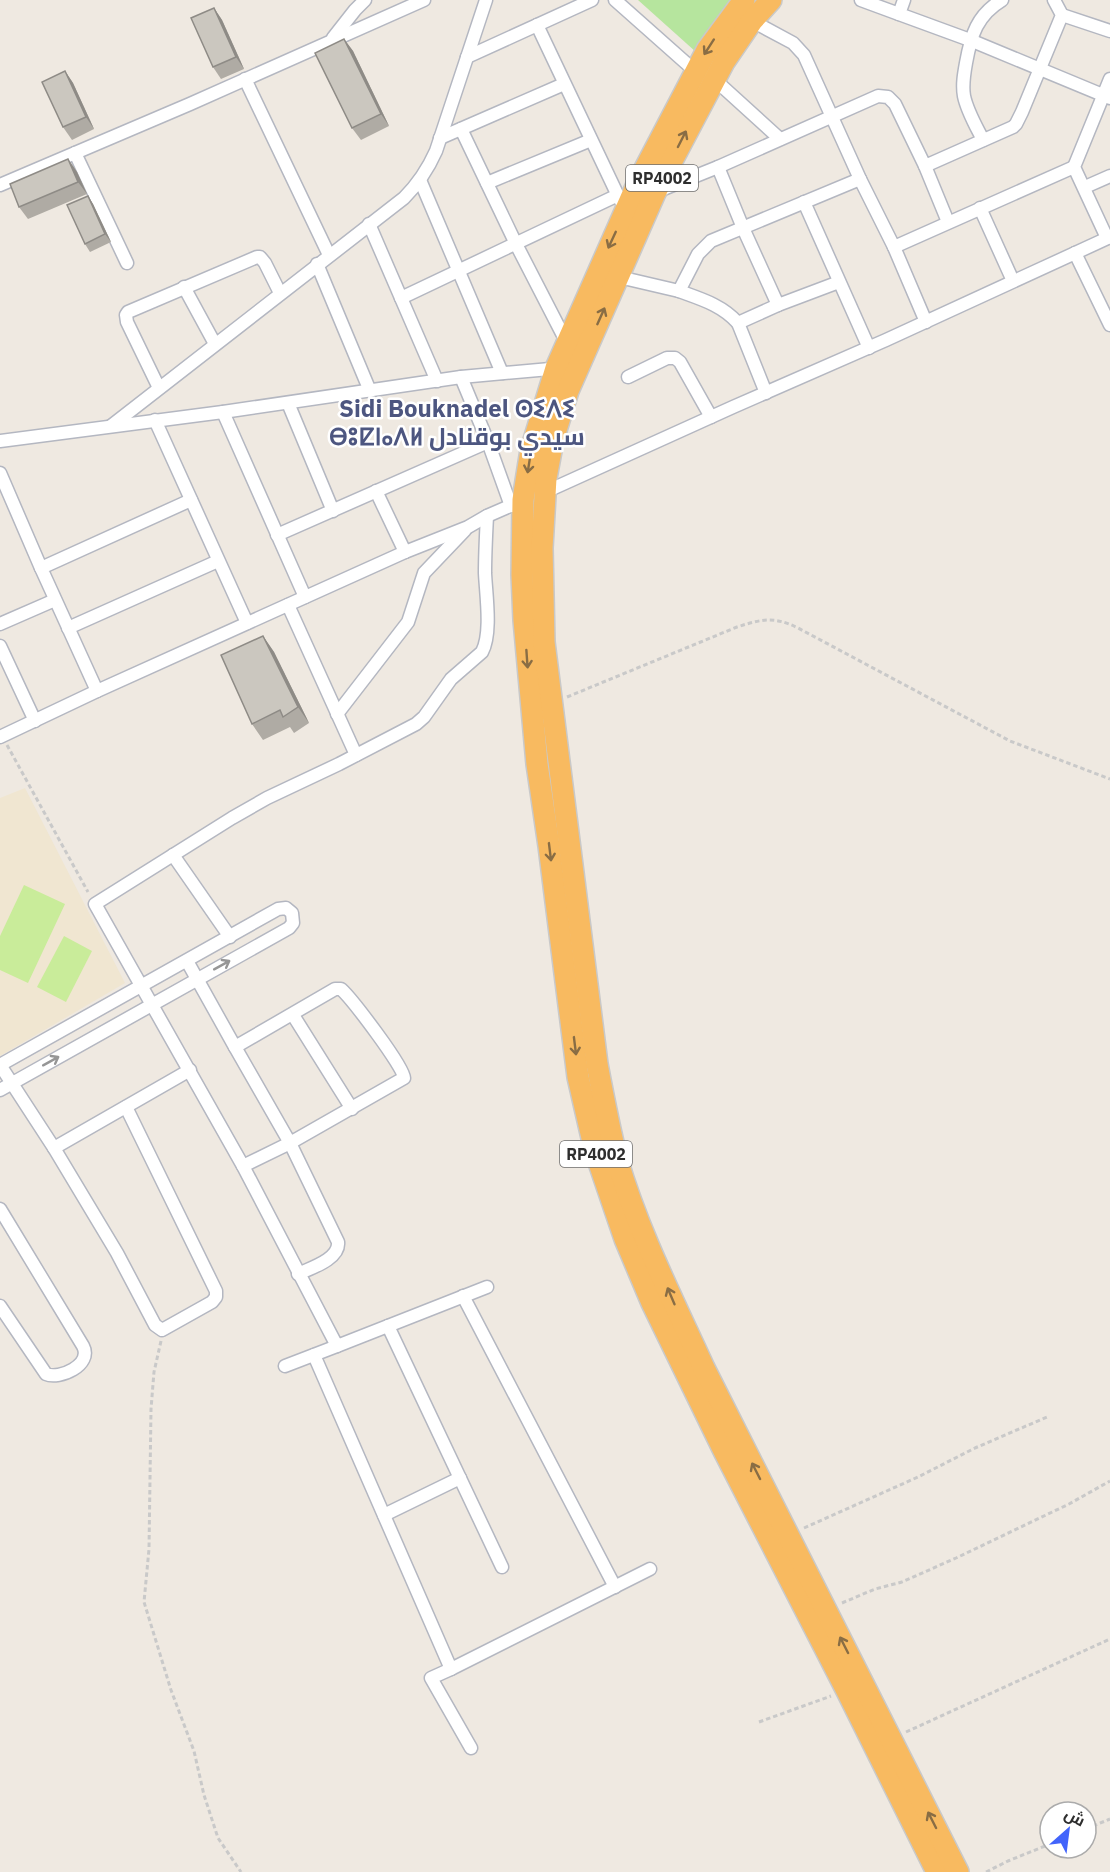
<svg xmlns="http://www.w3.org/2000/svg" width="1110" height="1872" font-family="'IBM Plex Sans',Cairo,'Noto Sans Tifinagh',sans-serif">
<style>
.education{fill:#f0e6d1}
.green{fill:#b6e59e}
.pitch{fill:#c9ec9a}
.lines{fill:none;stroke-linecap:round;stroke-linejoin:round}
.minor-casing{stroke:#b4b7c1;stroke-width:15}
.trunk-casing{stroke:#c9c9c9;stroke-width:24}
.path{stroke:#c9c9c9;stroke-width:3;stroke-dasharray:4.5 3;stroke-linecap:butt}
.minor{stroke:#fff;stroke-width:12}
.trunk{stroke:#f8ba60;stroke-width:21}
.wall{fill:#afaba4}
.shaded-wall{fill:#8e8b86}
.building{fill:#cbc7bf;stroke:#8e8b86;stroke-width:1.5}
.oneway{stroke:#896d44}
.oneway2{stroke:#969696}
.labels{text-anchor:middle;dominant-baseline:central;stroke-width:5;stroke-linejoin:round;paint-order:stroke}
.shield{fill:#fff;stroke:#6d6d6d;stroke-width:1.5}
.shield-label{font-size:16px;font-weight:bold;fill:#2e2e2e}
.district-label{font-size:24px;font-weight:bold;fill:#4d5680;stroke:#fff}
</style>
<rect width="100%" height="100%" fill="#efe9e1"/>
<path class="education" d="M25,788L125,983L0,1056V798Z"/>
<path class="green" d="M638,0H739L696,52Z"/>
<g class="pitch">
<path d="M24,885L65,904L28,983L0,970V936Z"/>
<path d="M64,936L92,951L66,1002L37,987Z"/>
</g>
<g class="lines">
<defs>
<g id="minor">
<path d="M615,0L695,71"/>
<path d="M861,0L899,14"/>
<path d="M904,0L899,14L970,40L1110,98"/>
<path d="M1062,15L1110,31"/>
<path d="M752,21L793,43L804,55L860,179"/>
<path d="M537,25L620,200"/>
<path d="M333,38L355,10L365,0"/>
<path d="M467,57L592,0"/>
<path d="M245,79L329,255"/>
<path d="M714,79L780,139"/>
<path d="M461,129L516,244L567,343"/>
<path d="M440,138L564,84"/>
<path d="M983,140C976,126 967,111 964,96C962,85 964,74 966,63C971,35 977,15 1002,0"/>
<path d="M75,153L127,263"/>
<path d="M925,166L948,222"/>
<path d="M718,167L743,228L778,305L839,282"/>
<path d="M420,180L502,373"/>
<path d="M487,183L591,140"/>
<path d="M0,185L190,104L424,0"/>
<path d="M1085,187L1110,176"/>
<path d="M656,192L718,167L878,96L888,97L895,104L925,166L1013,127L1016,124L1022,112L1062,15L1054,0"/>
<path d="M804,202L869,348"/>
<path d="M980,208L1013,281"/>
<path d="M369,224L437,381"/>
<path d="M1107,238L1074,167L1110,79"/>
<path d="M894,247L1074,167"/>
<path d="M1075,253L1110,325"/>
<path d="M317,264L370,391"/>
<path d="M619,277L679,291L698,254L711,241L860,179L894,247L926,322"/>
<path d="M184,287L215,344"/>
<path d="M679,291C701,299 722,305 738,323"/>
<path d="M401,298L618,195"/>
<path d="M461,377L488,442L511,506"/>
<path d="M628,377L667,358H675L680,362L711,417"/>
<path d="M159,388L127,322L126,315L128,312L257,257H260L265,263L280,293"/>
<path d="M766,393L738,323L778,305"/>
<path d="M288,403L333,511"/>
<path d="M223,412L305,597"/>
<path d="M155,420L247,623"/>
<path d="M111,426L404,198C418,184 428,169 436,151L486,0"/>
<path d="M0,441L223,412L461,377L561,368"/>
<path d="M0,473L41,568"/>
<path d="M376,491L405,552"/>
<path d="M543,493L733,407L886,340L1110,237"/>
<path d="M277,535L488,442"/>
<path d="M288,605L356,755"/>
<path d="M0,624L55,600"/>
<path d="M68,628L218,561"/>
<path d="M0,646L35,721"/>
<path d="M97,691L41,568L191,500"/>
<path d="M337,714L408,622L424,573L465,530"/>
<path d="M0,737L97,691L405,552L468,527L487,516L526,499"/>
<path d="M173,855L230,937"/>
<path d="M187,961L235,1047"/>
<path d="M293,1015L352,1109"/>
<path d="M0,1065L278,909L286,908L292,913L293,923L289,928L0,1090"/>
<path d="M0,1065L54,1148L117,1253L155,1325L162,1330L212,1302L216,1297V1291L126,1107"/>
<path d="M54,1148L190,1070"/>
<path d="M243,1166L290,1143L404,1078C404,1067 352,999 341,989H335L235,1047L290,1143L338,1242C340,1259 311,1268 298,1274"/>
<path d="M0,1209L83,1346C93,1365 59,1380 46,1374L0,1306"/>
<path d="M487,1287L337,1346L243,1166L95,904L232,818L267,798L339,764L416,724L424,717L451,679L482,652C492,633 486,595 485,573C485,554 486,535 487,516"/>
<path d="M463,1296L615,1587"/>
<path d="M388,1326L502,1567"/>
<path d="M314,1355L451,1669L431,1678L471,1748"/>
<path d="M285,1366L337,1346"/>
<path d="M384,1515L460,1478"/>
<path d="M451,1669L650,1569"/>
</g>
<g id="trunk">
<path d="M744,0L707,50L639,180L556,368L531,450L523,500L522,575L524,620L537,764L549,846L578,1077L595,1151L625,1239L652,1303L724,1451L847,1691L937,1872"/>
<path d="M771,0L752,21L724,62L655,193L568,391L553,440L546,478L542,548L544,642L597,1064C603,1096 609,1128 617,1159C638,1231 673,1300 704,1368L958,1872"/>
</g>
</defs>
<use href="#minor" class="minor-casing"/>
<use href="#trunk" class="trunk-casing"/>
<g class="path">
<path d="M567,697L737,627C762,619 774,616 798,628L1010,741L1110,779"/>
<path d="M7,745L88,892"/>
<path d="M161,1341L154,1372L151,1409L149,1549L144,1602L171,1690L194,1751L204,1795L218,1838L241,1872"/>
<path d="M804,1528L918,1477L975,1448L1047,1417"/>
<path d="M842,1603L875,1589L902,1582L956,1558L1069,1504L1110,1481"/>
<path d="M759,1722L831,1696"/>
<path d="M906,1732L1110,1639"/>
<path d="M1086,1829L1110,1819"/>
<path d="M986,1872L1008,1861L1050,1844"/>
</g>
<use href="#minor" class="minor"/>
<use href="#trunk" class="trunk"/>
</g>
<g class="wall">
<path d="M214,8L222,20L244,69L221,79L213,67Z"/>
<path d="M344,39L353,51L389,126L361,140L352,128Z"/>
<path d="M65,71L73,83L94,129L72,140L63,127Z"/>
<path d="M68,159L77,172L87,194L28,219L19,207Z"/>
<path d="M88,196L93,204L111,242L90,252L85,244Z"/>
<path d="M263,636L274,652L309,723L294,733L290,727L263,740L252,724Z"/>
</g>
<g class="shaded-wall">
<path d="M214,8L222,20L244,69L236,57Z"/>
<path d="M344,39L353,51L389,126L381,114Z"/>
<path d="M65,71L73,83L94,129L86,117Z"/>
<path d="M68,159L77,172L87,194L78,182Z"/>
<path d="M88,196L93,204L111,242L105,234Z"/>
<path d="M263,636L274,652L309,723L298,707Z"/>
</g>
<g class="building">
<path d="M214,8L236,57L213,67L191,18Z"/>
<path d="M344,39L381,114L352,128L315,53Z"/>
<path d="M65,71L86,117L63,127L42,82Z"/>
<path d="M68,159L78,182L19,207L10,184Z"/>
<path d="M88,196L105,234L85,244L67,205Z"/>
<path d="M263,636L298,707L283,717L280,710L252,724L221,655Z"/>
</g>
<defs><path id="oneway-shaft" d="M-6 0H5M1.5-3L5.5 0L1.5 3" fill="none" stroke-width="1.6" stroke-linecap="round" stroke-linejoin="round" transform="scale(1.5)"/></defs>
<g class="oneway">
<use href="#oneway-shaft" transform="translate(709 47) rotate(123)"/>
<use href="#oneway-shaft" transform="translate(682 139) rotate(-63)"/>
<use href="#oneway-shaft" transform="translate(612 240) rotate(115)"/>
<use href="#oneway-shaft" transform="translate(601 316) rotate(-66)"/>
<use href="#oneway-shaft" transform="translate(529 464) rotate(99)"/>
<use href="#oneway-shaft" transform="translate(527 659) rotate(86)"/>
<use href="#oneway-shaft" transform="translate(550 852) rotate(83)"/>
<use href="#oneway-shaft" transform="translate(575 1046) rotate(83)"/>
<use href="#oneway-shaft" transform="translate(671 1296) rotate(-113)"/>
<use href="#oneway-shaft" transform="translate(756 1471) rotate(-117)"/>
<use href="#oneway-shaft" transform="translate(844 1645) rotate(-117)"/>
<use href="#oneway-shaft" transform="translate(932 1820) rotate(-117)"/>
</g>
<g class="oneway2">
<use href="#oneway-shaft" transform="translate(222 965) rotate(-29)"/>
<use href="#oneway-shaft" transform="translate(51 1061) rotate(-29)"/>
</g>
<g class="labels">
<g class="shield">
<rect x="626" y="165" width="72" height="26" rx="4.5"/>
<rect x="560" y="1141" width="72" height="26" rx="4.5"/>
</g>
<g class="shield-label">
<text x="662" y="178">RP4002</text>
<text x="596" y="1154">RP4002</text>
</g>
<g class="district-label">
<text x="457" y="408">Sidi Bouknadel ⵙⵉⴷⵉ<tspan x="457" dy="28">ⴱⵓⵇⵏⴰⴷⵍ سيدي بوقنادل</tspan></text>
</g>
</g>
<g transform="translate(1068 1830) rotate(28)"><circle r="28" fill="#ffffff" stroke="#ababab" stroke-width="1.5"/>
<path d="M0-4.5L10 22L0 15L-10 22Z" fill="#4264fb"/>
<text y="-9" font-size="16" font-weight="bold" text-anchor="middle" fill="#2e2e2e">ش</text>
</g>
</svg>
